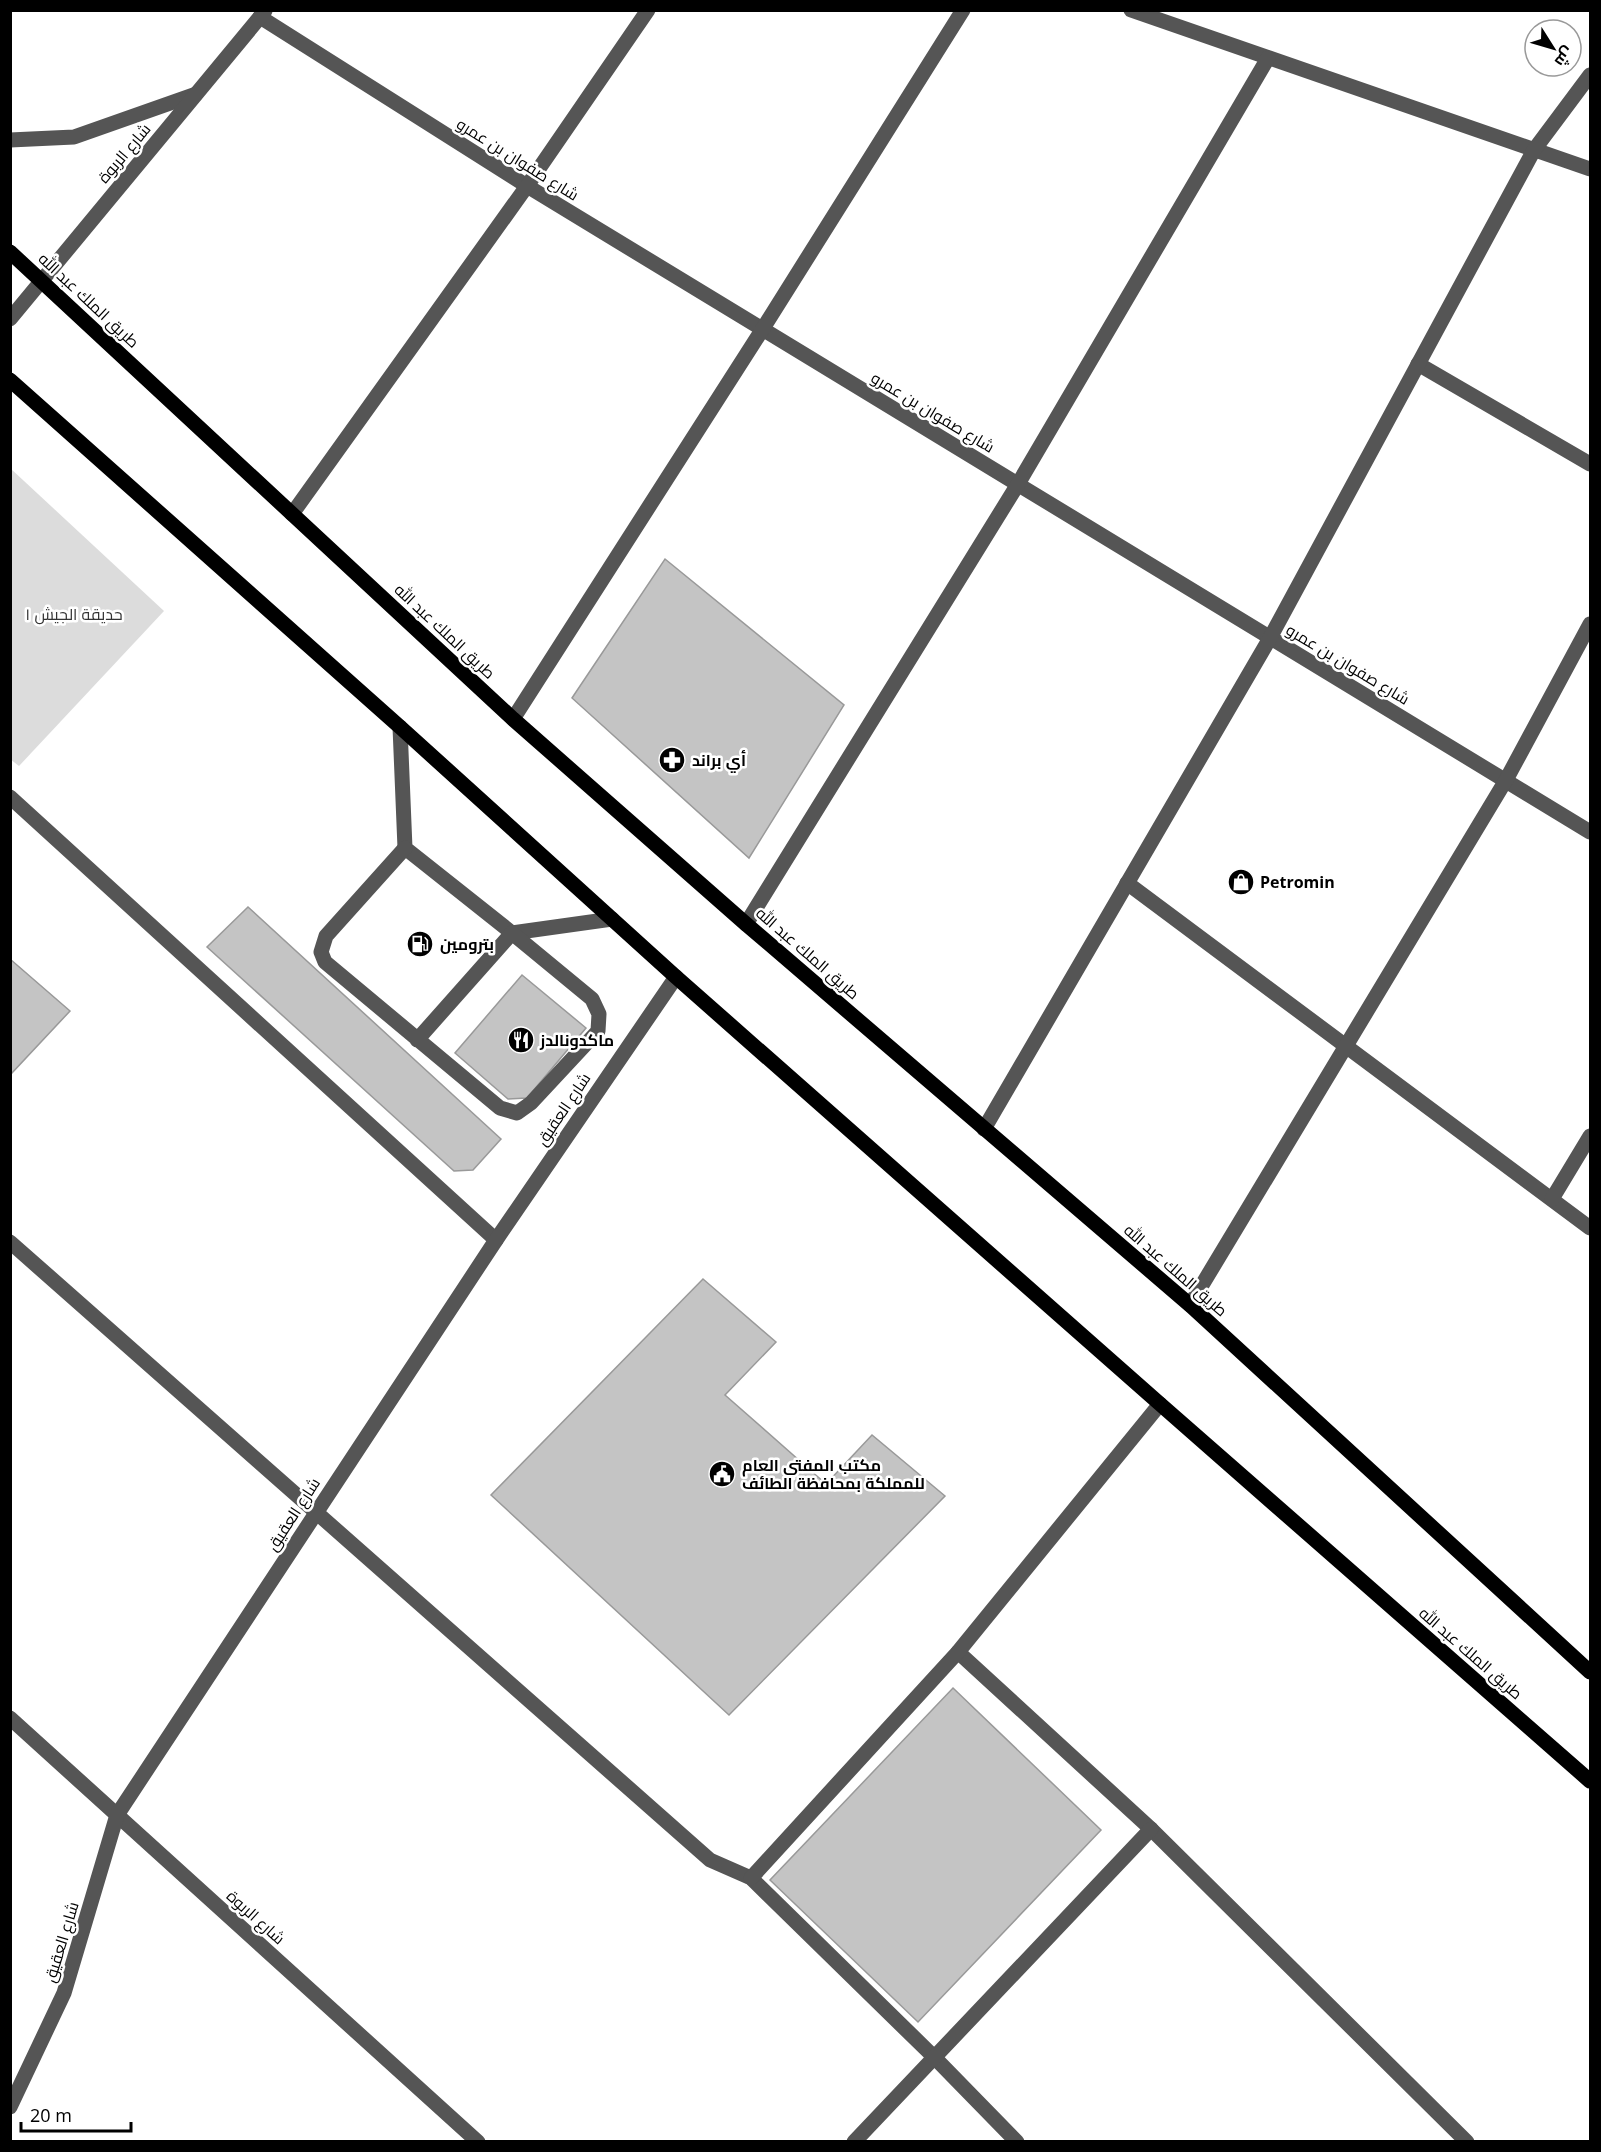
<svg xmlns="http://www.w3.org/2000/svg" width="1601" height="2152" font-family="'Open Sans',Cairo,sans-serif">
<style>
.green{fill:#dcdcdc}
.building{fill:#c4c4c4;stroke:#999;stroke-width:1.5}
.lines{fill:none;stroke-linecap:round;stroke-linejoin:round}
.minor{stroke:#555;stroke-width:15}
.major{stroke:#000;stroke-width:15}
.labels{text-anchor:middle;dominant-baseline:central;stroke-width:5;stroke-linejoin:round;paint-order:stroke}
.street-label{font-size:16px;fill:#000;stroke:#fff}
.park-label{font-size:16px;fill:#333;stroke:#fff}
.poi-label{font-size:16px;font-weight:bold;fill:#000;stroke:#fff;text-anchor:start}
</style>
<rect width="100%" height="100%" fill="#fff"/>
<path class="green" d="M10,468L164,611L19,766L10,759Z"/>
<g class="building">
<path d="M665,559L844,705L749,858L572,698Z"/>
<path d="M248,907L501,1139L473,1170L454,1171L207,947Z"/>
<path d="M10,959L70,1011L10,1075Z"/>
<path d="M522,975L586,1028L527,1098L508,1099L455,1053Z"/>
<path d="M703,1279L776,1342L725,1395L826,1484L872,1435L945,1496L729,1715L491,1495Z"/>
<path d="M953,1688L1101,1830L918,2022L770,1880Z"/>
</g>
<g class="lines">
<g class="minor">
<path d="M1131,10L1590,169"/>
<path d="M260,17L527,186L1590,832"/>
<path d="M10,140L74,137L196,94"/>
<path d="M10,319L265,11"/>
<path d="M1418,364L1590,464"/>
<path d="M292,514L527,186L648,10"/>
<path d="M513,719L762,330L963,10"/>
<path d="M400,727L405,848L512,933L612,919"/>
<path d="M10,797L496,1240"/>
<path d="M405,848L326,936L321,952L325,962L500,1108L517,1113L531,1103L598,1031L599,1014L592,999L512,933L417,1040"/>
<path d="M1127,883L1590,1228"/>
<path d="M746,924L1018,484L1268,58"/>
<path d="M984,1129L1270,638L1534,150L1590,75"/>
<path d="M1552,1199L1590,1136"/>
<path d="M10,1242L710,1860L751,1878L935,2058L1017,2142"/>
<path d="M1190,1305L1506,780L1590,624"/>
<path d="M958,1652L1151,1829L1467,2142"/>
<path d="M10,1718L478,2142"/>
<path d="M751,1878L958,1652L1160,1404"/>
<path d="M10,2107L64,1993L117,1815L496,1240L676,977"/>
<path d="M854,2142L1151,1829"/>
</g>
<g class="major">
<path d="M10,252L513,719L746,924L1190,1305L1590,1672"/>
<path d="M10,380L400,727L676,977L1160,1404L1590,1781"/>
</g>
</g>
<defs>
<symbol id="pharmacy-disc" viewBox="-11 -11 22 22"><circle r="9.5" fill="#000" stroke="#fff"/><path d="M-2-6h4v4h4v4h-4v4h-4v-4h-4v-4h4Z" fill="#fff"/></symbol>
<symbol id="shop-disc" viewBox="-11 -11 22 22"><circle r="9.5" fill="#000" stroke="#fff"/><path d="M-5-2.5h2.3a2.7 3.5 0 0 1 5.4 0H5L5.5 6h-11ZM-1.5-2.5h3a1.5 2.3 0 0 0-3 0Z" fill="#fff"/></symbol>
<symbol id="fuel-disc" viewBox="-11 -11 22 22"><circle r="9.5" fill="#000" stroke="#fff"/><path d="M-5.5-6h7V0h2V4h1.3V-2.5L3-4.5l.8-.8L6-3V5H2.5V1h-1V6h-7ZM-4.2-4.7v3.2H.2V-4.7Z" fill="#fff"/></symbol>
<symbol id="restaurant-disc" viewBox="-11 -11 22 22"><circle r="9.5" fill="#000" stroke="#fff"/><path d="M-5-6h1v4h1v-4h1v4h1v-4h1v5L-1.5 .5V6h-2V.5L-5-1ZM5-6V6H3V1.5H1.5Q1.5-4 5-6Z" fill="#fff"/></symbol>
<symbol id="civic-disc" viewBox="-11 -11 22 22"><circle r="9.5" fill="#000" stroke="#fff"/><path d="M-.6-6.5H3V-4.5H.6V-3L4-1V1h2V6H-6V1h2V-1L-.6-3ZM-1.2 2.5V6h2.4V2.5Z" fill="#fff"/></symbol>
</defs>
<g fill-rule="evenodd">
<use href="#pharmacy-disc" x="657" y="745" width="30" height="30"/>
<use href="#shop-disc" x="1226" y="867" width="30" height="30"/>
<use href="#fuel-disc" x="405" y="929" width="30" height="30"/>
<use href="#restaurant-disc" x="506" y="1025" width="30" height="30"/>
<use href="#civic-disc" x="707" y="1459" width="30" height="30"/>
</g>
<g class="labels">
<g class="street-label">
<text transform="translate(124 153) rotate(-50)">شارع الربوة</text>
<text transform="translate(518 159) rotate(32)">شارع صفوان بن عمرو</text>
<text transform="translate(89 300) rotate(43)">طريق الملك عبد الله</text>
<text transform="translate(933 412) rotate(31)">شارع صفوان بن عمرو</text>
<text transform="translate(445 631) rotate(43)">طريق الملك عبد الله</text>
<text transform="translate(1348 664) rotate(31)">شارع صفوان بن عمرو</text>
<text transform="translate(808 953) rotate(41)">طريق الملك عبد الله</text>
<text transform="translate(563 1109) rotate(-56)">شارع العقيق</text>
<text transform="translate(1176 1270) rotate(41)">طريق الملك عبد الله</text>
<text transform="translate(293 1514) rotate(-57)">شارع العقيق</text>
<text transform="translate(1471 1653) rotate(41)">طريق الملك عبد الله</text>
<text transform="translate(256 1917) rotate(42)">شارع الربوة</text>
<text transform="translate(61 1942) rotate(-73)">شارع العقيق</text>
</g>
<g class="park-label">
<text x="74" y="614">حديقة الجيش ١</text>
</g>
<g class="poi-label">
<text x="692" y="760">أي براند</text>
<text x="1260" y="882">Petromin</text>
<text x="440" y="944">بترومين</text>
<text x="540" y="1040">ماكدونالدز</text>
<text x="742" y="1465">مكتب المفتي العام<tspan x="742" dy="18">للمملكة بمحافظة الطائف</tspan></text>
</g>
</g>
<rect width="1601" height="2152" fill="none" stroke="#000000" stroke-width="24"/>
<g transform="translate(1553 48) rotate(127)"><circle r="28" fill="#ffffff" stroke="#999999" stroke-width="1.5"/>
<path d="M0-4.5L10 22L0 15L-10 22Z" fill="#000000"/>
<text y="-9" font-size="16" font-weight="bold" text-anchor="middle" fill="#000000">ش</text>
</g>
<path d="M21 2122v9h110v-9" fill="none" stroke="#000000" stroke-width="3"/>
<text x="30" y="2122" font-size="18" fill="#000000" stroke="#ffffff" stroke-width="4.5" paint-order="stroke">20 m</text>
</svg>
